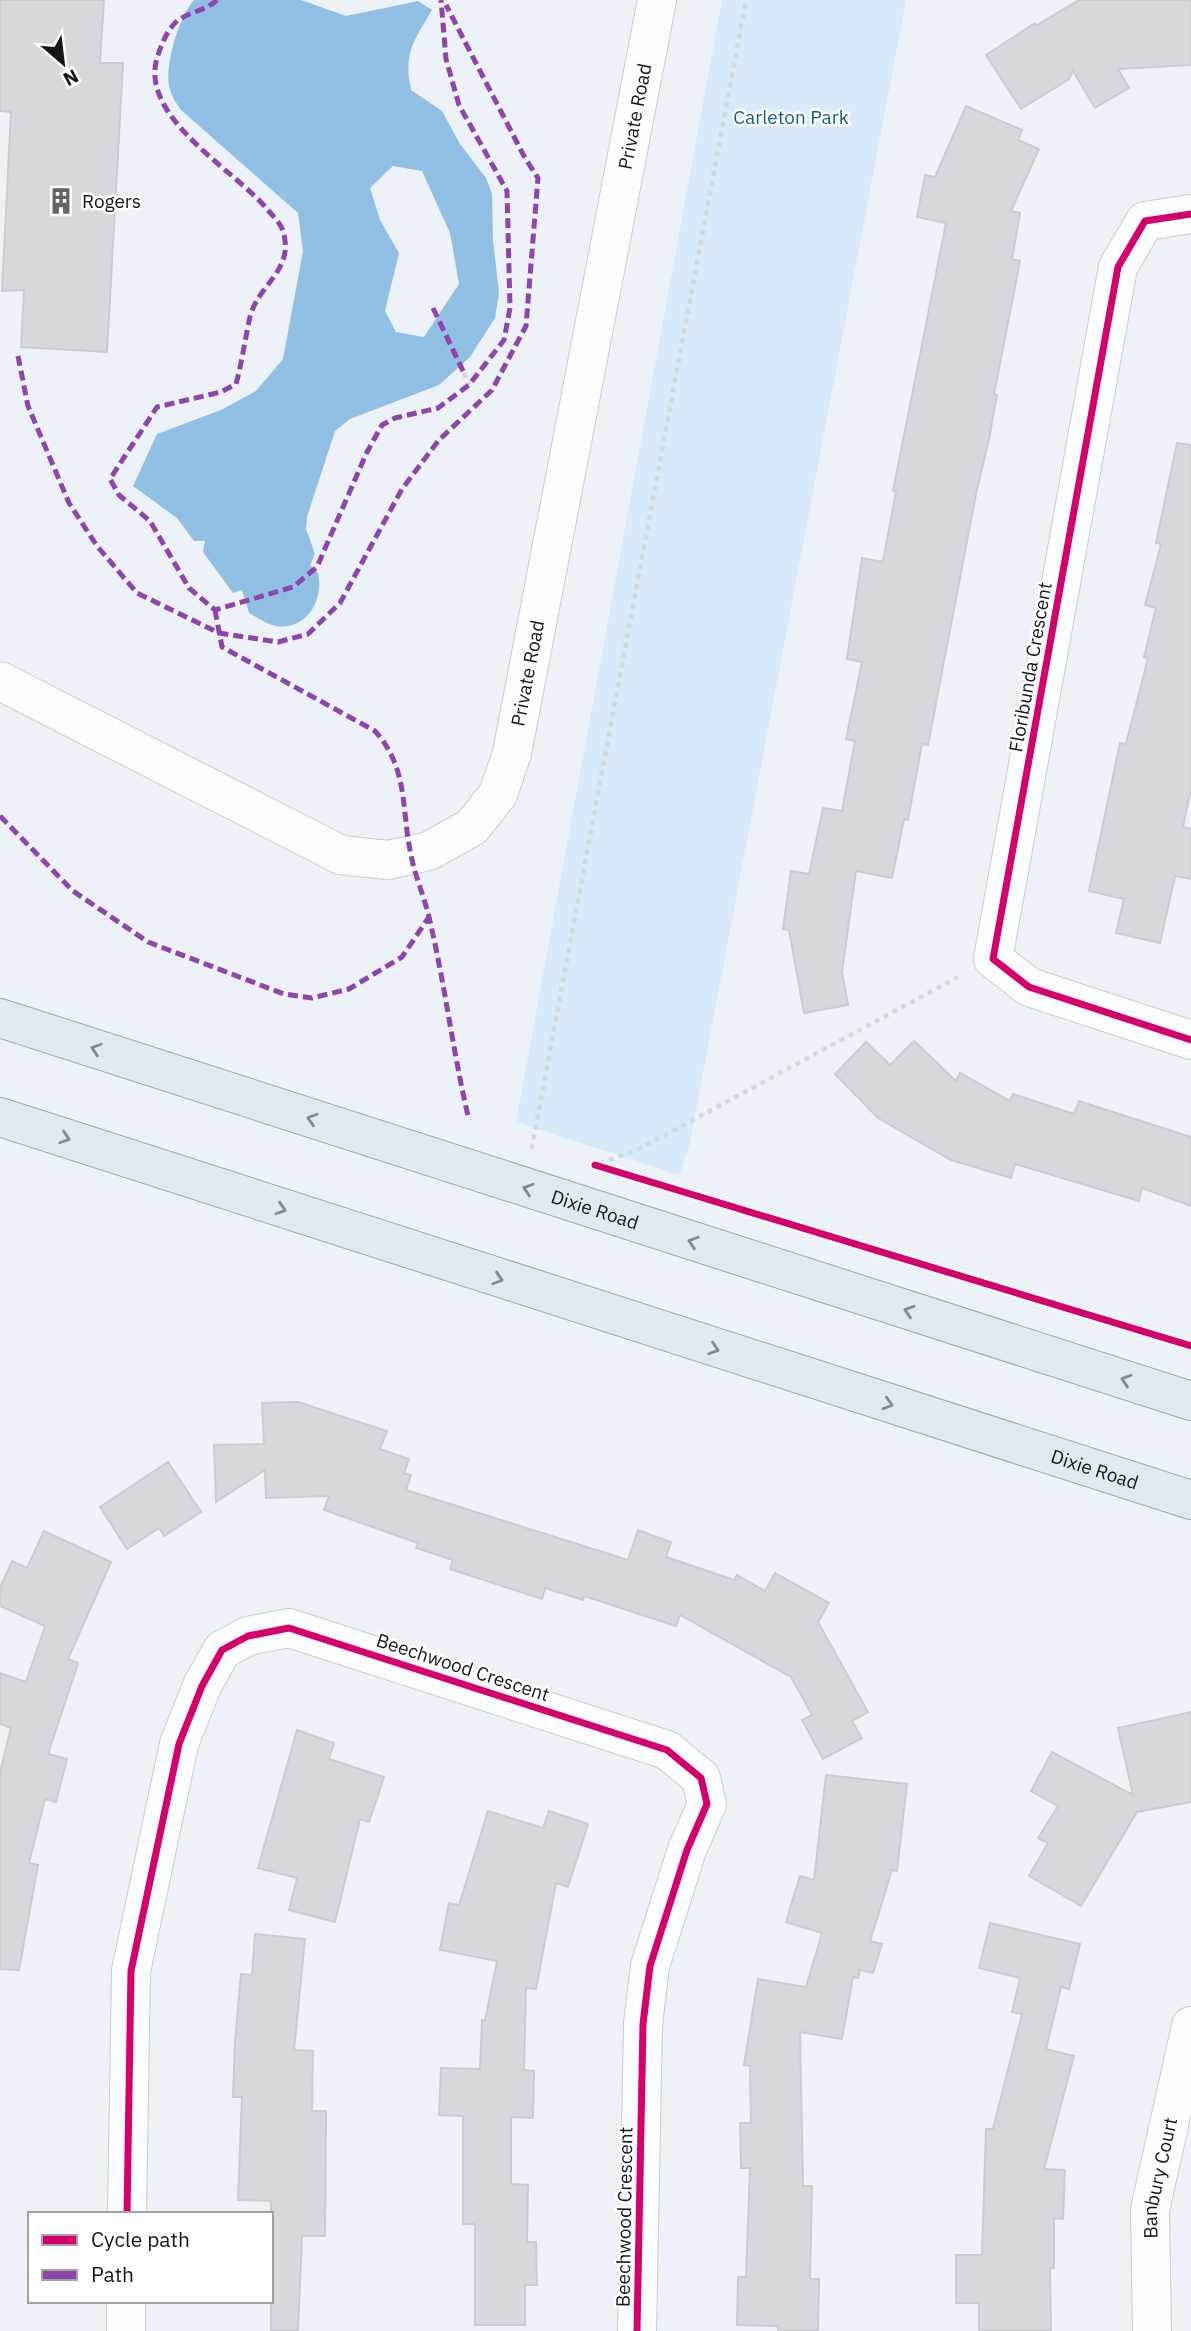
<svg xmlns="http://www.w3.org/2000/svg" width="1191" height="2331" font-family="'IBM Plex Sans',sans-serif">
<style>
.green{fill:#d8e9f9}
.water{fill:#91bfe3;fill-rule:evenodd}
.building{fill:#d4d9de;stroke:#c8cdd2;stroke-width:2}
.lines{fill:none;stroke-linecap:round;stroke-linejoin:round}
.minor-casing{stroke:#c7ccd1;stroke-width:40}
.major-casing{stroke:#98a8b4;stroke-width:40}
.path{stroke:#d5d8d9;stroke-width:4.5;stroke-dasharray:5 5;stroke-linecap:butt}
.minor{stroke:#fcfdfe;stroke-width:38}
.major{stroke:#e0e9ef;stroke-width:38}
.quiet{stroke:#8e44ad;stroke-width:5;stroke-dasharray:10 5;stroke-linecap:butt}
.cycleway-casing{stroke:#fff;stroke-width:11}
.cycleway{stroke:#d6006c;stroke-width:7}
.oneway{stroke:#848a90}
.labels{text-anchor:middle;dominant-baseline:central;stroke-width:5;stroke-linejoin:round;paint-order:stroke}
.street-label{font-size:19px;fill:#13171b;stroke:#fff}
.park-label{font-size:19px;fill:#155d8c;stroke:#fff}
.poi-label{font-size:19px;fill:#13171b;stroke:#fff;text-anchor:start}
</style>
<rect width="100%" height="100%" fill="#ecf2f8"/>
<path class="green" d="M722,0H906L689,1147L679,1175L516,1122Z"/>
<path class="water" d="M194,0H301L346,16L418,1L432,10C414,41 403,53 411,90L442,111L460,144L486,178L492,194L493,240L499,293L495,318L470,357L439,385L350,419L335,431L307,517L306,529L315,554L310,565L318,573C325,603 302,636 269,624C262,621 255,616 249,613L242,590L233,593L203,552L205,541H194L177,518L133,486L157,434L221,410L256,391L283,359L303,251L298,213L181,110C177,104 172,97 170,90C163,69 179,16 194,0ZM393,166L422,171L450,233L459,284L424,337L396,332L385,311L399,253L380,220L370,188Z"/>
<g class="building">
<path d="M0,0H104L100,63H123L107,352L21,347L24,290L2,291L11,112L0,111Z"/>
<path d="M1079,0H1191V65L1118,69L1129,88L1095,108L1073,71L1069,79L1021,109L986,55L1035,23L1037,25Z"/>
<path d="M966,106L1022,130L1018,140L1039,149L1011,211L1020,213L1012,259L1020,261L994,394L997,395L989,439L976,494L928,745L922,744L908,820L904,819L892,878L856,871L842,972L848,1005L804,1013L789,930L783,929L791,871L809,874L823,808L842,811L855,741L846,739L862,662L847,659L862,558L882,562L884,556L896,492L893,491L946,223L917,217L925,175L935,177Z"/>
<path d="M1177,443L1191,445V789L1183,827L1191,829V879L1175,876L1160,943L1116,933L1124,899L1089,891L1120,743L1126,744L1148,658L1144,657L1156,608L1145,605L1161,544L1156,543Z"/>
<path d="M914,1041L956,1081L960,1073L1010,1101L1013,1094L1074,1114L1079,1101L1191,1137V1206L1142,1188L1139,1201L1015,1164L1011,1178L951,1160L878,1118L835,1074L866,1042L890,1065Z"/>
<path d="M298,1402L387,1431L380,1449L409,1459L404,1473L411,1475L406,1490L628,1560L638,1530L671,1542L666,1557L734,1580L737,1575L765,1591L775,1573L829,1603L818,1622L868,1712L852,1721L862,1738L823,1759L802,1720L812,1715L791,1677L680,1615L676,1626L584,1596L583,1600L545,1588L542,1599L450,1569L453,1560L416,1548L418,1543L324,1510L329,1496L266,1498L265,1470L216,1502L214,1445L264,1444L262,1403Z"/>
<path d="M168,1462L201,1512L164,1536L159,1528L127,1549L100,1507Z"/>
<path d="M44,1531L111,1562L68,1659L78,1663L48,1754L67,1759L56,1802L45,1799L29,1863L38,1865L19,1970L0,1969V1772L11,1728L0,1724V1673L26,1682L45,1626L0,1606V1588L12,1561L27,1568Z"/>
<path d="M1191,1712V1802L1137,1812L1081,1906L1029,1876L1048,1843L1038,1838L1058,1806L1031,1791L1052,1752L1133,1795L1118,1728Z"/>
<path d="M297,1730L334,1743L329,1759L384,1777L369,1822L360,1819L335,1922L289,1910L297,1878L258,1868Z"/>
<path d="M826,1775L907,1784L897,1871L892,1870L870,1941L882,1944L873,1973L860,1970L858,1978L853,1977L842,2039L800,2032L803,2186H812L810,2279H819L818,2331H778V2326L737,2325L738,2277H746L750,2168H741L740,2123H751L750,2066L744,2065L758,1979L806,1987L822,1933L786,1922L800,1876L814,1880Z"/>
<path d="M488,1811L543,1828L549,1811L588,1824L568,1887L556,1883L536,1989L526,1988L524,2070L534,2071L533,2118L511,2117V2184L528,2185L527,2242H536L537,2285H525V2325H475V2224H463V2116L439,2115L441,2068L480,2069L482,2020L485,2021L497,1961L440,1950L449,1903L459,1905Z"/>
<path d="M990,1923L1080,1944L1069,1989L1061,1987L1046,2049L1074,2056L1044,2169L1065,2170L1063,2219L1054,2218V2268H1050L1051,2331H979V2303H956V2255H982L986,2129H993L1022,2014L1012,2012L1020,1978L979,1968Z"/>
<path d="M255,1934L305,1939L294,2050L313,2051L312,2111H326L325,2236H302L298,2331H271V2201L238,2200L242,2097H233L235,2042L241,1974L252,1975Z"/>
</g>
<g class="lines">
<defs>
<g id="minor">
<path d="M1191,214L1145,221L1118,267L993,959L1029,987L1191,1040"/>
<path id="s1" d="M0,681L341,855L388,860L429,851L472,827L498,794L512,753L657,0"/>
<path d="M127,2214L131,1971L179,1744L202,1686L222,1650L248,1636L289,1628L667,1750L701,1778L707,1804L687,1850L650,1966L643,2024L637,2331"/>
<path d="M126,2331V2301"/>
<path id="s2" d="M1152,2331L1150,2210L1191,2026"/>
</g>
<g id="major">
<path id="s3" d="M0,1018L1191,1401"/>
<path id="s4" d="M0,1117L1191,1500"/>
</g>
</defs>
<use href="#minor" class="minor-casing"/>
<use href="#major" class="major-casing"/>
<g class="path">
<path d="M464,373L469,385"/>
<path d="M534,1148L532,1147L746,0"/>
<path d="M590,1164L595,1165L637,1150L958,977"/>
</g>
<use href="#minor" class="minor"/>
<use href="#major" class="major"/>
<g class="quiet">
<path d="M217,0C206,11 187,12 176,22C167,31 162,43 158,55C136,116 234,169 268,210C273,216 281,224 283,231C295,271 258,284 250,317C245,339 242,362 236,384L221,392L157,407L110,479L119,495L150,521L189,588L215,610L293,587L317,567L367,452L382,425L395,418L438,408L469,385L504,340L510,308L507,191L459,105L446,59L441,0"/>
<path d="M433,308L464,373"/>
<path d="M18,356L28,406L69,503L97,546L137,593L219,633L278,642L308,634L340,603L402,489L439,440L492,390L526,326L538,178L525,158L446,5"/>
<path d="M215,610L222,647L375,731C409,769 401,809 411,855C415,876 424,896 429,917C445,984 453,1053 469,1120"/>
<path d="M0,816L73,891L148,942L284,994L312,998L349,989L402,957L429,917"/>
</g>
<defs>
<g id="cycleway">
<path d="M1191,214L1145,221L1118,267L993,959L1029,987L1191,1040"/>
<path d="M595,1165L1191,1346"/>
<path d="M127,2214L131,1971L179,1744L202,1686L222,1650L248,1636L289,1628L667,1750L701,1778L707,1804L687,1850L650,1966L643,2024L637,2331"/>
</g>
</defs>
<use href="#cycleway" class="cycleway-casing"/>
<use href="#cycleway" class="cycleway"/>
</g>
<defs><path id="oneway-chevron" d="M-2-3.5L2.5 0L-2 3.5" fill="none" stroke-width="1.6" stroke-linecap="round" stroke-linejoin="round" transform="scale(1.75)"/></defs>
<g class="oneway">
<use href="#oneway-chevron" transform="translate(96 1049) rotate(-162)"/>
<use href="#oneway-chevron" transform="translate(312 1119) rotate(-162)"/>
<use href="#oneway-chevron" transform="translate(65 1138) rotate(18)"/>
<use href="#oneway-chevron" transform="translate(528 1189) rotate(-162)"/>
<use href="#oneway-chevron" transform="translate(281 1209) rotate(18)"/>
<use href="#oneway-chevron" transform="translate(693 1242) rotate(-162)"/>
<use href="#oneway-chevron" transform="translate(498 1279) rotate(18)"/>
<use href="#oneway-chevron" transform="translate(909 1311) rotate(-162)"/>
<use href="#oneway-chevron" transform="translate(714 1349) rotate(18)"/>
<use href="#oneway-chevron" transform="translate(1126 1380) rotate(-162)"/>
<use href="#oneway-chevron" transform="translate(888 1404) rotate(17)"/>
</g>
<defs>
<symbol id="building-bare" viewBox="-9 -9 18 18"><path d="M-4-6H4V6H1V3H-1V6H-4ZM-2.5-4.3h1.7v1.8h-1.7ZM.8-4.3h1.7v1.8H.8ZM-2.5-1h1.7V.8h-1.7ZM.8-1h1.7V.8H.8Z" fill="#5f6468" stroke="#fff" stroke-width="2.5" paint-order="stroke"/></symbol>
</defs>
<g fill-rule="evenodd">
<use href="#building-bare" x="42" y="182" width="38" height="38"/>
</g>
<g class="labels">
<g class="street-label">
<text stroke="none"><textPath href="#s1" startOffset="1255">Private Road</textPath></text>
<text transform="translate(1030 667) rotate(-80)">Floribunda Crescent</text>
<text stroke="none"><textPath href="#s1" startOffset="688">Private Road</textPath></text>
<text stroke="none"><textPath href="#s3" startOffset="625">Dixie Road</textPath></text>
<text stroke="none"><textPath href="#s4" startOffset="1150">Dixie Road</textPath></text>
<text transform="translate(463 1667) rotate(18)">Beechwood Crescent</text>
<text stroke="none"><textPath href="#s2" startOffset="154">Banbury Court</textPath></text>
<text transform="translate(624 2217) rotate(-89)">Beechwood Crescent</text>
</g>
<g class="park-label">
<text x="791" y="117">Carleton Park</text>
</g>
<g class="poi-label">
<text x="82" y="201">Rogers</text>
</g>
</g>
<rect x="28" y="2212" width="245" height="91" fill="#ffffff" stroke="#a1a2a4" stroke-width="2"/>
<rect x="42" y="2235" width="35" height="10" fill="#d6006c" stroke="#a1a2a4" stroke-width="2"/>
<text x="91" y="2247" font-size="21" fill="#13171b">Cycle path</text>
<rect x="42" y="2270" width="35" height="10" fill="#8e44ad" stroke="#a1a2a4" stroke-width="2"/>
<text x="91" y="2282" font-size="21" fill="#13171b">Path</text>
<g transform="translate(63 63) rotate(152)" stroke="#ffffff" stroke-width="5" paint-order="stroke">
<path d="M0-5L12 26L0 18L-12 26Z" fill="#13171b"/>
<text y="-10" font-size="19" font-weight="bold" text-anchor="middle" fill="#13171b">N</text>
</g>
</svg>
